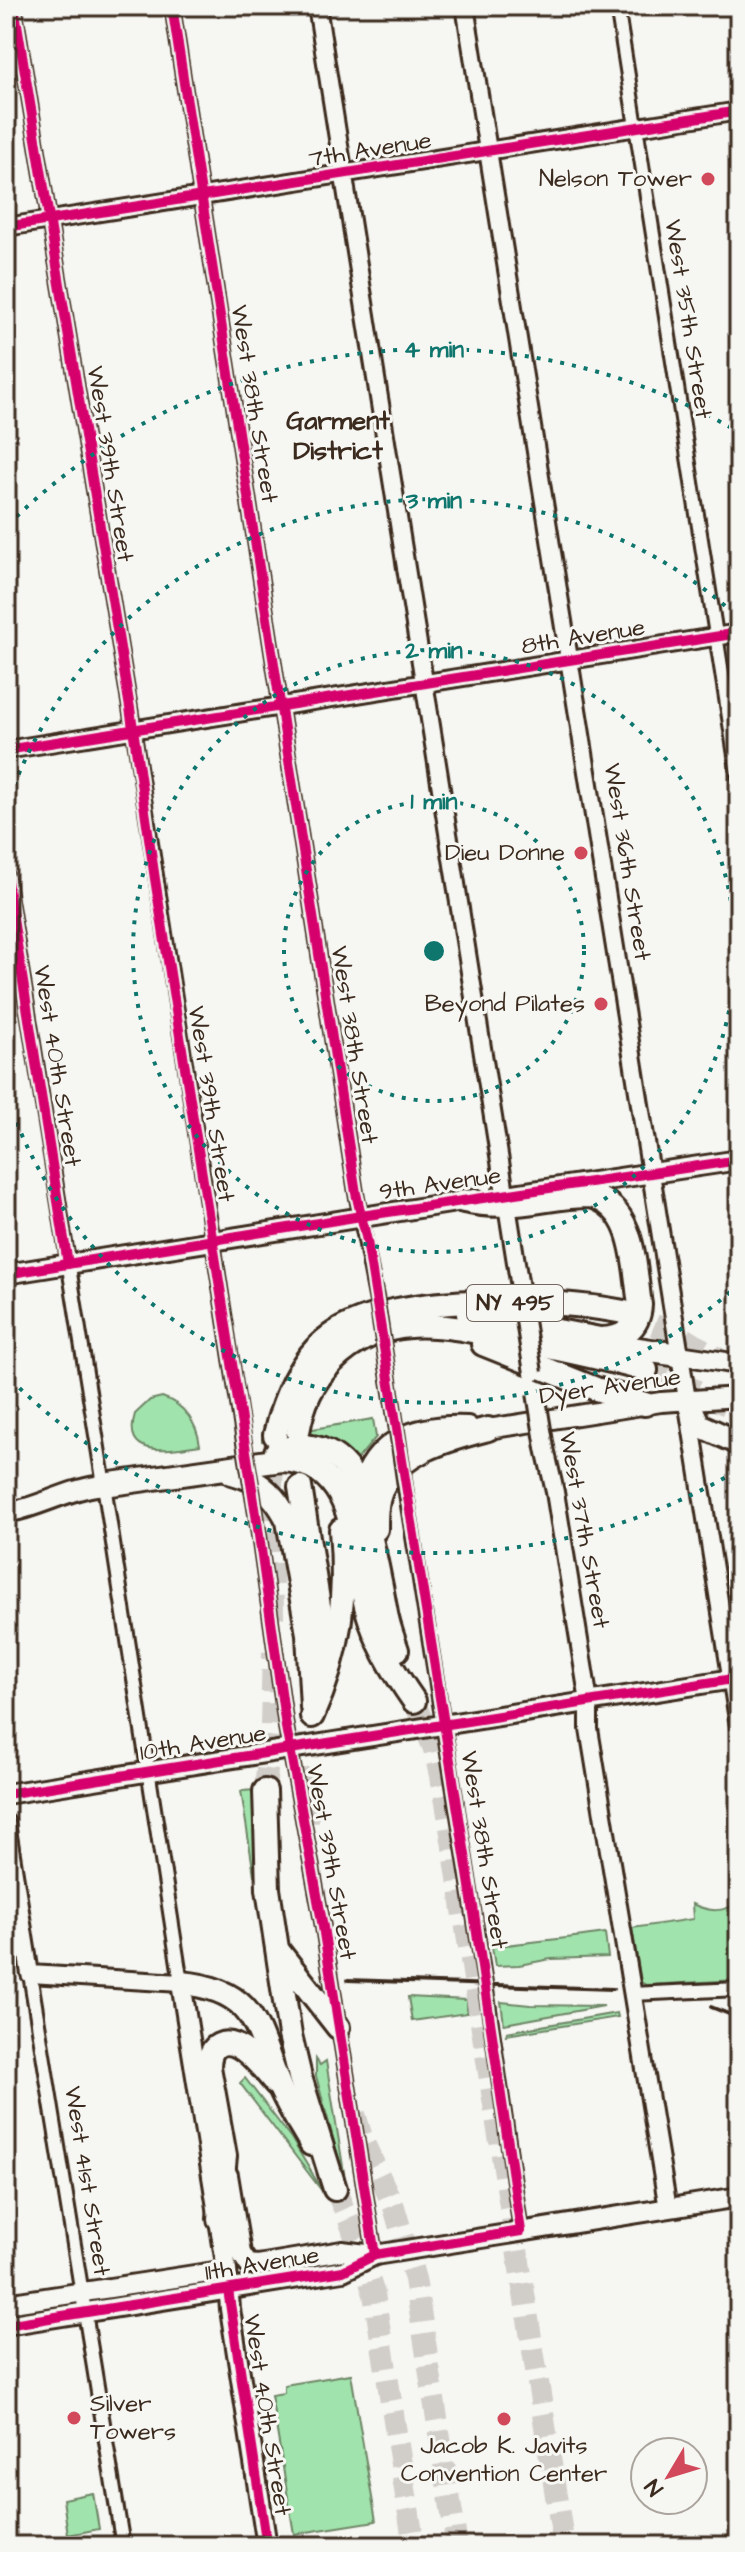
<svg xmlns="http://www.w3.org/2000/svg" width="745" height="2552" font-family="'Architects Daughter',sans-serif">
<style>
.green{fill:#a1e3ad;stroke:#6e8666;stroke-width:2}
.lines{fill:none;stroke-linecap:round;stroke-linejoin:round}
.motorway-tunnel{stroke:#d1cdc8;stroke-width:22;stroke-dasharray:22 11;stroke-linecap:butt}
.minor-casing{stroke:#3b2a1e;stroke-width:18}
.secondary-casing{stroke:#3b2a1e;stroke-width:22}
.primary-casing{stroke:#3b2a1e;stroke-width:24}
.motorway-casing{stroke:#3b2a1e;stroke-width:28}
.minor{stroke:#f6f6f2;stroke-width:12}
.secondary{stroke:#f6f6f2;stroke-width:16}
.primary{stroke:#f6f6f2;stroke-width:18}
.motorway{stroke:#f6f6f2;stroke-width:22}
.rail{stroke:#3b2a1e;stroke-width:4}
.minor-bridge-casing{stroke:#3b2a1e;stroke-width:18;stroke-linecap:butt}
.secondary-bridge-casing{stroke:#3b2a1e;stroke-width:22;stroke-linecap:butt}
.minor-bridge{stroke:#f6f6f2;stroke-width:12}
.secondary-bridge{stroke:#f6f6f2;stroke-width:16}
.cycleway-casing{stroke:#f6f6f2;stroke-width:15}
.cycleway{stroke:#d6006c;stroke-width:10}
.ring{fill:none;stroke:#0f766e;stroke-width:4;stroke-dasharray:4 8}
.poi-dot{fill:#d1495b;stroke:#f6f6f2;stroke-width:3}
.labels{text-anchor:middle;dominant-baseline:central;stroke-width:6;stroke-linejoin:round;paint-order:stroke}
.shield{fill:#f6f6f2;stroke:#73675e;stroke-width:2}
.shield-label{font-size:22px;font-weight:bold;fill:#3b2a1e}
.street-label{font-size:24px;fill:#3b2a1e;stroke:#f6f6f2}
.poi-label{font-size:24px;fill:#3b2a1e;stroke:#f6f6f2;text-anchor:end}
.neighbourhood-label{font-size:26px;font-weight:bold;fill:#3b2a1e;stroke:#f6f6f2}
.centre{fill:#0f766e;stroke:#f6f6f2;stroke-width:4}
.ring-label{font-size:24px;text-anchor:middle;font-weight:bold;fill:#0f766e;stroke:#f6f6f2;stroke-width:6;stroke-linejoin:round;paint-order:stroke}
</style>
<rect width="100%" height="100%" fill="#f6f6f2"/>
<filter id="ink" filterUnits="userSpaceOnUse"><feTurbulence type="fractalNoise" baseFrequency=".0125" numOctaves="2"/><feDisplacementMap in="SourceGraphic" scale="16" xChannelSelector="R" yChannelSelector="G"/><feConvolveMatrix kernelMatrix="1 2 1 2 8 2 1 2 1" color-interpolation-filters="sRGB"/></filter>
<g filter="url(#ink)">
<g class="green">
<path d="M162,1397C184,1404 197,1423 200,1445C173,1449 121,1461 135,1414L150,1400Z"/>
<path d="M373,1419L376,1437L357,1460L294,1436L262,1441V1438L265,1437Z"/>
<path d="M257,1790L259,1875H254L241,1791Z"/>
<path d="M739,1902V1980L646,1985L641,1982L632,1928L693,1919L692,1904C710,1912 722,1913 739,1902Z"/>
<path d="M605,1933L608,1957L551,1959L519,1965L495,1966L492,1947C529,1941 567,1939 605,1933Z"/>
<path d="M408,1997L467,2000V2013L412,2021Z"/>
<path d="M501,2002L530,2005L604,2006L504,2024Z"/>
<path d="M617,2013L618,2017L506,2035L507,2032Z"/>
<path d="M316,2059L320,2065L326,2061L346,2185L316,2076Z"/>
<path d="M245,2078L291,2138L325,2195L240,2083Z"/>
<path d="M351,2374L376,2521L294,2534L271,2395L284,2393V2385Z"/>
<path d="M93,2493L99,2529L68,2535L63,2499Z"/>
</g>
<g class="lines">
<g class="motorway-tunnel">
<path d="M624,1312L681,1336L731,1366"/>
<path d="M646,1370L689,1387L739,1411"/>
<path d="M273,1618L271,1505L274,1444"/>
<path d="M414,1701L434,1749L446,1802L564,2546"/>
<path d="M265,1791L271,1727L273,1652"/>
<path d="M308,1823L305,1766L312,1716"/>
<path d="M355,2114L363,2141L394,2207L415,2279L457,2546"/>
<path d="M335,2189L351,2225L374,2294L414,2546"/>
</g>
<defs>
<g id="minor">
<path d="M14,6L130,708L244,1442"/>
<path d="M172,6L356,1193L377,1302"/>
<path d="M617,6L739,781"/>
<path d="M6,875L104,1485L181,1983"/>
<path d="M384,1348L396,1424"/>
<path d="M406,1493L479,1946"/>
<path d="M256,1514L286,1727L323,1927L375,2255"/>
<path d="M30,1974L123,2546"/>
<path d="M632,1994L739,1989"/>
<path d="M489,2009L521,2231"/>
</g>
<g id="secondary">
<path d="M317,6L521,1294"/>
<path d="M465,6L739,1726"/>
<path d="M6,227L739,111"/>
<path d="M6,750L739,633"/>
<path d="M545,1448L555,1492L589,1702V1729L668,2209"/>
<path d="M6,1823L30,1974L181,1983"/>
</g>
<g id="primary">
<path d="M500,1196L739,1160"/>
<path d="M6,1274L475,1199"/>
<path d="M679,1355L739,1364"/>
<path d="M488,1429L661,1402L739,1397"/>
<path d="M6,1513C41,1507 69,1488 104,1485"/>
<path d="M6,1794L739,1678"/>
<path d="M181,1983L227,2270L230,2309L267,2546"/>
<path d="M228,2175L241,2253L248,2264L258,2265L342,2251L375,2255"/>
<path d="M6,2304L227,2270"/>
<path d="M6,2325L343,2271L375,2255L739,2197"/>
</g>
<g id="motorway">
<path d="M464,1201C515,1212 544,1196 591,1196C636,1208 634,1267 640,1305C639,1328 623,1339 600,1339"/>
<path d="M468,1314L600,1339L624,1347L679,1355"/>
<path d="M483,1344L596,1389L645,1404"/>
<path d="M687,1400L699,1425L739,1443"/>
<path d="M298,1432C303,1403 312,1383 332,1362C386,1308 449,1326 515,1340C559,1349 603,1358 646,1370"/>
<path d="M275,1435C283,1399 300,1358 330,1336C391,1291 552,1298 624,1312"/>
<path d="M276,1452C314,1437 346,1453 360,1492C364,1501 365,1512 367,1522C374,1551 380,1579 385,1608C387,1623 392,1636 397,1650"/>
<path d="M232,1473C259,1479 276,1496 288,1521L308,1634L312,1707"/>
<path d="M104,1485L282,1460C363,1464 351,1559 368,1613C377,1645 395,1674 414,1701"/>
<path d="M300,1487L322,1625L321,1659"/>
<path d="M361,1492C376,1440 416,1426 467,1428"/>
<path d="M376,1529C376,1516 376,1503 381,1491C399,1451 450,1439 488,1429"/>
<path d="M312,1716C340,1654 347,1597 341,1530"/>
<path d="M265,1791L268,1889L290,2035L300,2077L335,2189"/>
<path d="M280,1953L338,2027"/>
<path d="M181,1983C259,1990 256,2030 281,2090C289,2108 301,2126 311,2144"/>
<path d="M219,2219L225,2156L209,2067C209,2059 211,2049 219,2045C239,2035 265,2071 276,2084"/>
</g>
</defs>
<use href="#minor" class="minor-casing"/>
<use href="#secondary" class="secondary-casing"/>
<use href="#primary" class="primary-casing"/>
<use href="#motorway" class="motorway-casing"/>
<use href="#minor" class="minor"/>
<use href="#secondary" class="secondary"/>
<use href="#primary" class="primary"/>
<use href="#motorway" class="motorway"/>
<g class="rail">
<path d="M348,1980L613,1989"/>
<path d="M711,2007L739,2018"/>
</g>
<defs>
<g id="minor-bridge">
<path d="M377,1302L384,1348"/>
<path d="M396,1424L406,1493"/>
<path d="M244,1442L256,1514"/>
<path d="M479,1946L489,2009"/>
</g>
<g id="secondary-bridge">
<path d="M521,1294L533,1373"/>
<path d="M536,1393L545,1448"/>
</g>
</defs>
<use href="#minor-bridge" class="minor-bridge-casing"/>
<use href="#secondary-bridge" class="secondary-bridge-casing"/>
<use href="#minor-bridge" class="minor-bridge"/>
<use href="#secondary-bridge" class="secondary-bridge"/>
<defs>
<g id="cycleway">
<path d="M14,6L130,708L155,879L256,1514L286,1727L323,1927L375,2255"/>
<path d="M6,227L739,111"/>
<path d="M6,750L739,633"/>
<path d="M6,875L68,1264"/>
<path d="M6,1274L361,1216L739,1160"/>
<path d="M6,1794L739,1678"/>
<path d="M228,2290L267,2546"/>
<path d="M6,2325L343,2271L375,2255L521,2231L470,1886L367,1241L356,1193L172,6"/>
</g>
</defs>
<use href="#cycleway" class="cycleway-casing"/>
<use href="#cycleway" class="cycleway"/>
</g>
</g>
<g class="ring">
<circle cx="434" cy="951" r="150"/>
<circle cx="434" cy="951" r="301"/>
<path d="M739 1284A451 451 0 0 1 6 1094M6 808A451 451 0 0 1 739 618"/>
<path d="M735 1472A602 602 0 0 1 8 1377M8 525A602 602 0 0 1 735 430"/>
</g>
<g class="poi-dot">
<circle cx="708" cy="179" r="8"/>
<circle cx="581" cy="853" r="8"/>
<circle cx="601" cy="1004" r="8"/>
<circle cx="74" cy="2418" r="8"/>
<circle cx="504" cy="2419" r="8"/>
</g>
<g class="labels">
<rect class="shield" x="467" y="1285" width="96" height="36" rx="6"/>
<g class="shield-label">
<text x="515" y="1303">NY 495</text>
</g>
<g class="street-label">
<text transform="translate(370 150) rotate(-9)">7th Avenue</text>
<text transform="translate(688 319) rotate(81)">West 35th Street</text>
<text transform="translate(254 404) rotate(81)">West 38th Street</text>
<text transform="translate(110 464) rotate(81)">West 39th Street</text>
<text transform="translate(583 637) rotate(-9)">8th Avenue</text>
<text transform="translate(627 862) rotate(81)">West 36th Street</text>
<text transform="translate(354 1045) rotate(81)">West 38th Street</text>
<text transform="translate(57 1066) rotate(81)">West 40th Street</text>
<text transform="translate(211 1104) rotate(81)">West 39th Street</text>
<text transform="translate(440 1184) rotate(-8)">9th Avenue</text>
<text transform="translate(610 1387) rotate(-8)">Dyer Avenue</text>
<text transform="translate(584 1530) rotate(80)">West 37th Street</text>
<text transform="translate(203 1743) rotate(-9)">10th Avenue</text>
<text transform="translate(484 1850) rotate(81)">West 38th Street</text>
<text transform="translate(331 1862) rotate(80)">West 39th Street</text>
<text transform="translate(87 2181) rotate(81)">West 41st Street</text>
<text transform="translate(262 2264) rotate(-9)">11th Avenue</text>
<text transform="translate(267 2415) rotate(81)">West 40th Street</text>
</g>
<g class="poi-label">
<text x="692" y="179">Nelson Tower</text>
<text x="565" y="853">Dieu Donne</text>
<text x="585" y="1004">Beyond Pilates</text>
<text x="90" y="2404" text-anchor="start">Silver<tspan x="90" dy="28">Towers</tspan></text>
<text x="504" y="2446" text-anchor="middle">Jacob K. Javits<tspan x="504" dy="28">Convention Center</tspan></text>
</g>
<g class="neighbourhood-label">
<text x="338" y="421">Garment<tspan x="338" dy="30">District</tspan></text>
</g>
</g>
<circle cx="434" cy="951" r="12" class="centre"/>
<g class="ring-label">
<text x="434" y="357">4 min</text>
<text x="434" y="508">3 min</text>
<text x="434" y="658">2 min</text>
<text x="434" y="809">1 min</text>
</g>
<rect width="745" height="2552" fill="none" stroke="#f6f6f2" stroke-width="32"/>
<rect x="16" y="16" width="713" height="2520" fill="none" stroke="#3b2a1e" stroke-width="3" filter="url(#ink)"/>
<g transform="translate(669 2476) rotate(232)"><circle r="38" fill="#f6f6f2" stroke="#aba49d" stroke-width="2"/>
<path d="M0-6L14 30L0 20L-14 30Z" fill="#d1495b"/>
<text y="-12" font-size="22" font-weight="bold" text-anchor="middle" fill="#3b2a1e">N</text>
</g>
</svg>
